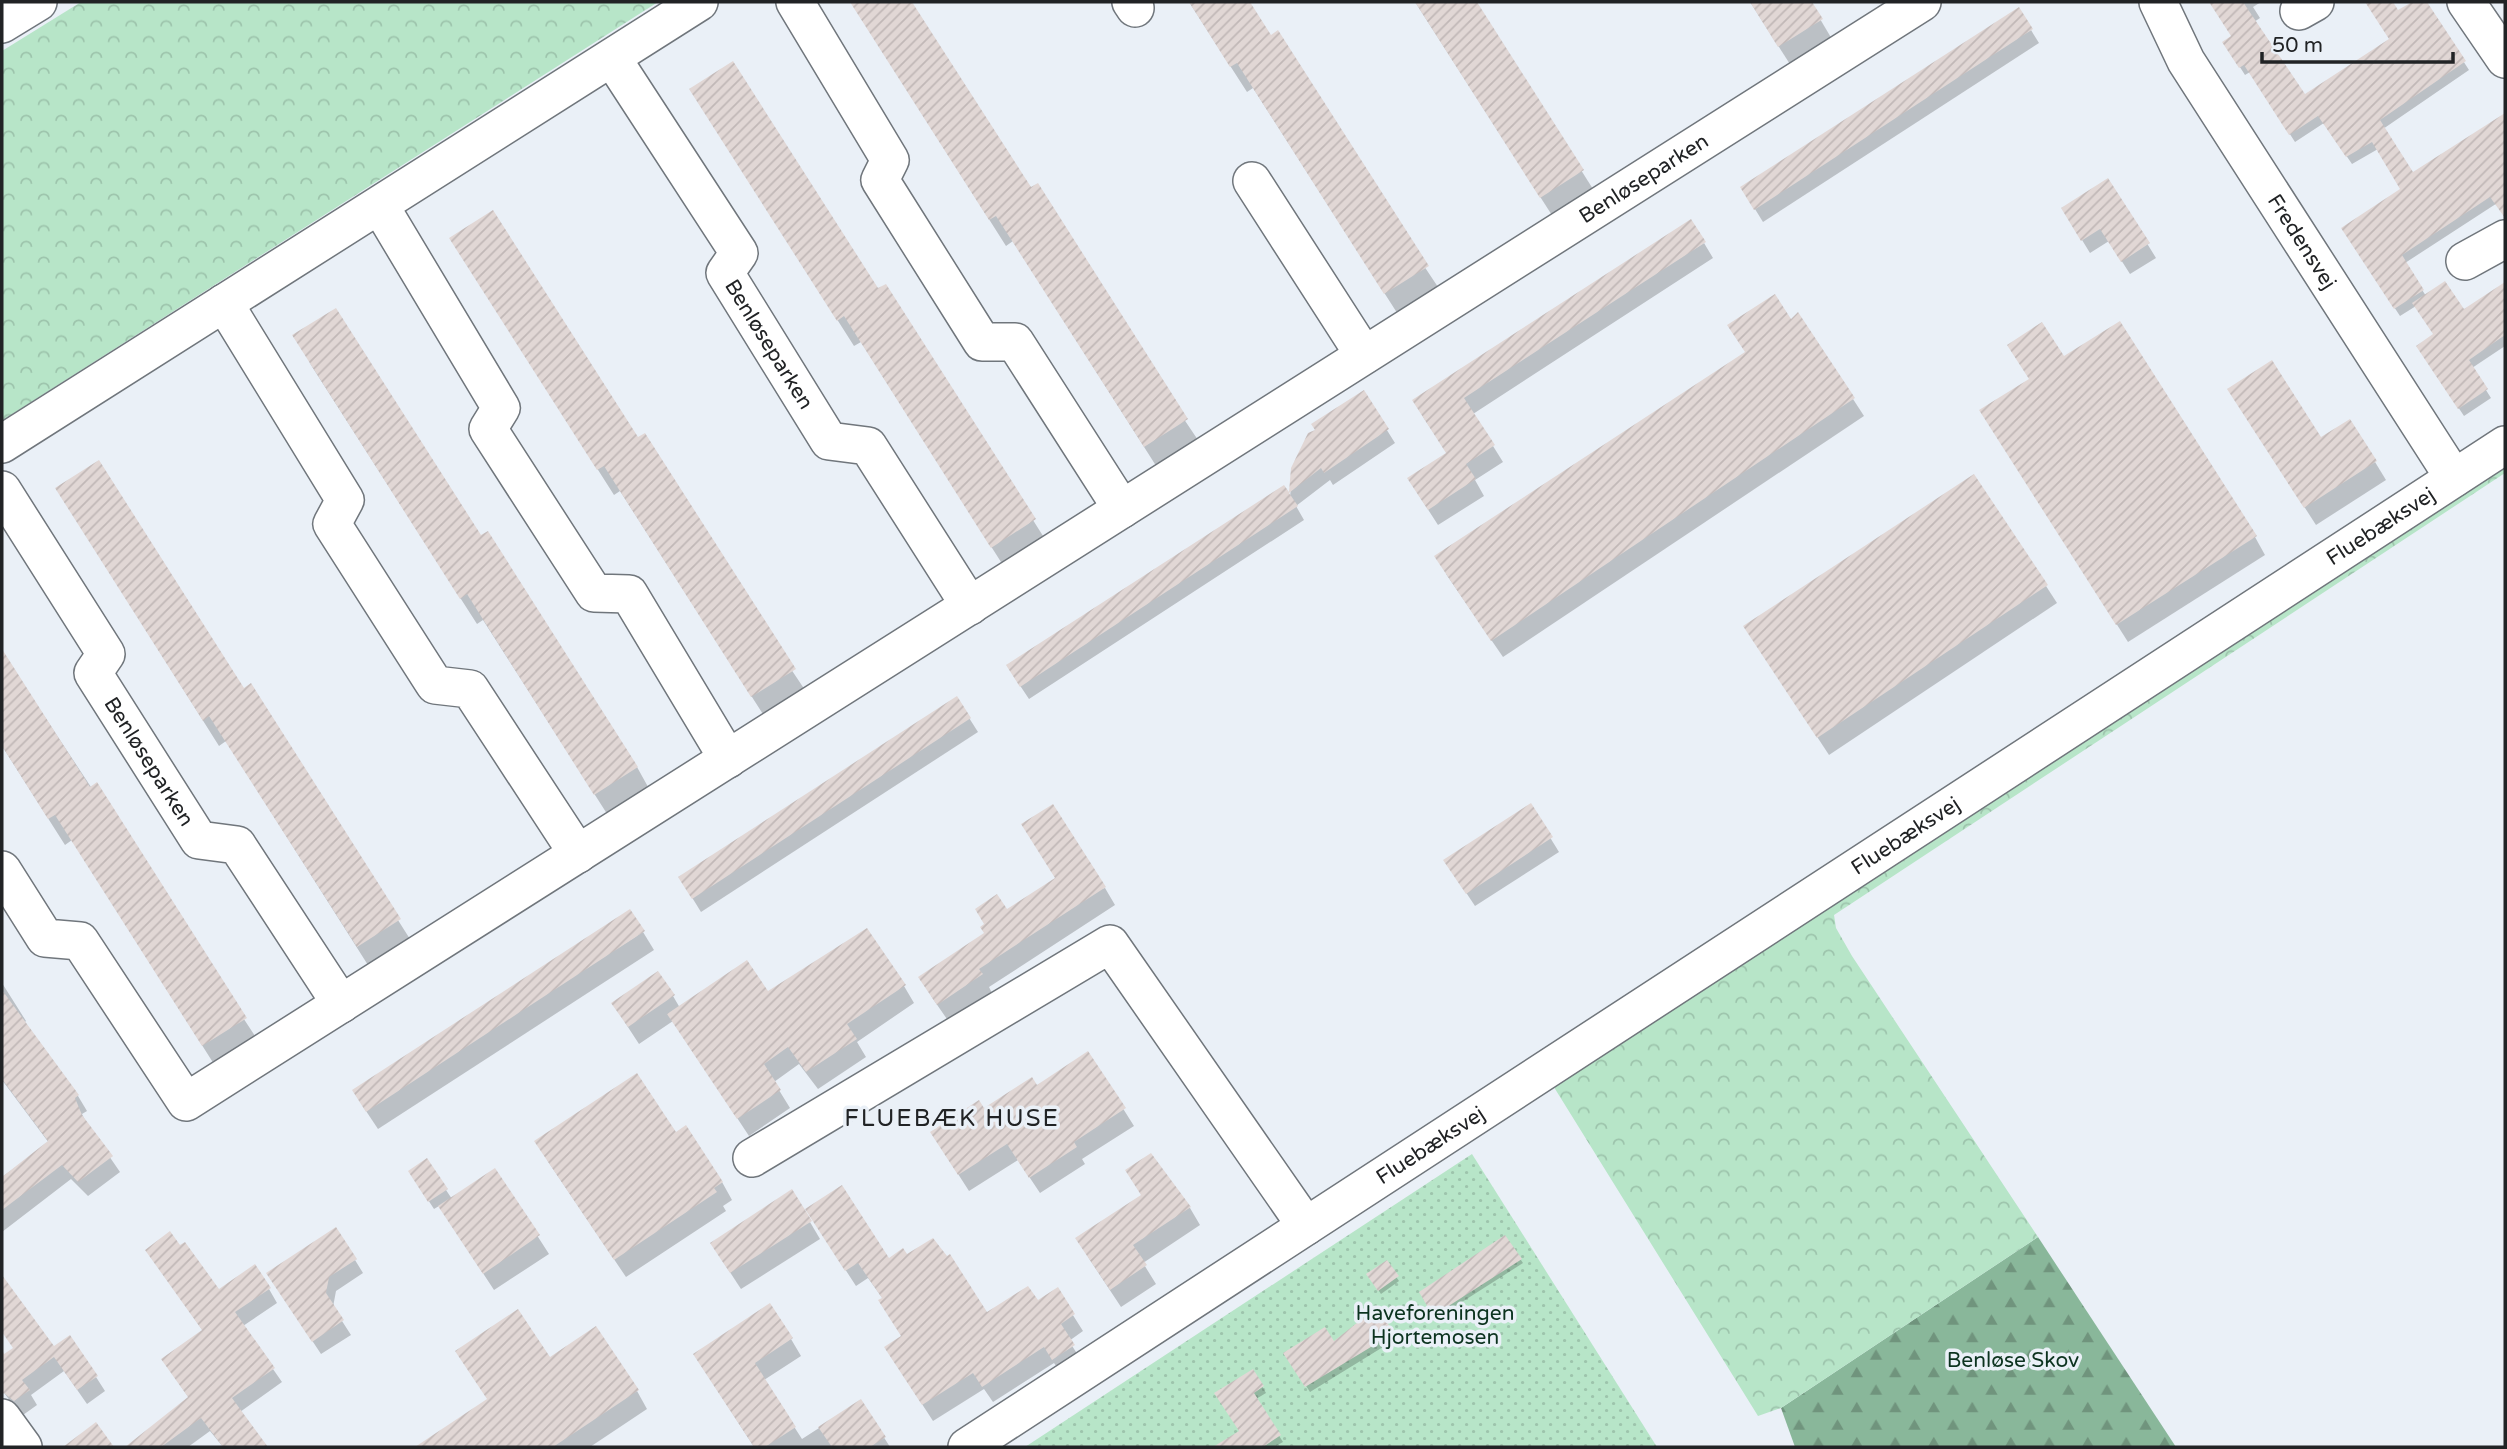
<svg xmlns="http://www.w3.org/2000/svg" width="2507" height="1449" font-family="'Varela Round',sans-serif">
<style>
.forest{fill:url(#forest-firs)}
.park{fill:url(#park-crowns)}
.garden{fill:url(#garden-dots)}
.shadow{fill:#0003}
.building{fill:url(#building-hatch)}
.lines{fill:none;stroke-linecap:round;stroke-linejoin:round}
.minor-casing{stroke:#70767c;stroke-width:40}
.minor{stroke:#fff;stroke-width:37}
.labels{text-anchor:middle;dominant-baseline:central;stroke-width:7;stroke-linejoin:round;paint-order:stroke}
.street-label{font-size:21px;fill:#212325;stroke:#eaf0f7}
.park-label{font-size:21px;fill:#0c331f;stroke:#eaf0f7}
.quarter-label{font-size:24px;letter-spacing:2px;fill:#212325;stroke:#eaf0f7}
</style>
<defs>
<pattern id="forest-firs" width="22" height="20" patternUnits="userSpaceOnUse" patternTransform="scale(1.75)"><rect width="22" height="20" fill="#89b79a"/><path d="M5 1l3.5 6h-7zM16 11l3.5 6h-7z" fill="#70947d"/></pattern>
<pattern id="park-crowns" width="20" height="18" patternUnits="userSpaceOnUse" patternTransform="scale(1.75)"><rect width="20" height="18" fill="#b7e5c8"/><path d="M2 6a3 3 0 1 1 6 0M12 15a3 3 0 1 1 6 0" fill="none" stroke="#9dc4ac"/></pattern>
<pattern id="garden-dots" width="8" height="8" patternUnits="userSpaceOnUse" patternTransform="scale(1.75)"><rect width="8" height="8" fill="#b7e5c8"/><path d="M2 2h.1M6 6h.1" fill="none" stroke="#9dc4ac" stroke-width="1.8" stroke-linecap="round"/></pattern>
<pattern id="building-hatch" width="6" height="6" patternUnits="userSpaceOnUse" patternTransform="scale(1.75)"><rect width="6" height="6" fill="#e1d7d5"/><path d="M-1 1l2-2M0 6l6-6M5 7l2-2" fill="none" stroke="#c1b8b7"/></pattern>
</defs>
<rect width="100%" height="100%" fill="#eaf0f7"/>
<path class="forest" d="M2038,1237L2176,1447H1795L1781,1408Z"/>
<g class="park">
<path d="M81,2H658L3,420L2,51Z"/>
<path d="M2505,465V473L1834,915L1836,928L1852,956L2038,1237L1781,1408L1758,1416L1552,1084Z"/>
</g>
<path class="garden" d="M1472,1154L1657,1447H1025Z"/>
<g class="shadow">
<path d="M851,2H910L1030,190L1202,446L1160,472L1013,241L1006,246Z"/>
<path d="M1189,2H1248L1442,293L1401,319L1253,88L1247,92Z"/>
<path d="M1415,2H1475L1598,197L1557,223Z"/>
<path d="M1750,2H1810L1836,46L1795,72Z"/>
<path d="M2211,2H2261L2253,7L2260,18L2254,22L2305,97L2391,40L2371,8L2381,2H2391L2398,13L2415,2H2425L2469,70L2383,129L2413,175L2501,118L2505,125V198L2405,263L2426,296L2463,311L2505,284V346L2472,368L2491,398L2464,416L2423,354L2435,335L2416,306L2400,316L2348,237L2403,190L2378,149L2352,164L2324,123L2295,142L2250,72L2245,75L2229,50L2233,37Z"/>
<path d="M2031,30L2039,43L1763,222L1750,201Z"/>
<path d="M707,115L878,290L885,286L1050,547L1008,573L861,342L854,346Z"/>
<path d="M2108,180L2156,258L2130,274L2109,241L2090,253L2071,222Z"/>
<path d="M1704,243L1713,258L1473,414L1503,462L1475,480L1484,496L1438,525L1418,494L1448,454L1423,417Z"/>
<path d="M467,264L638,440L809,696L768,722L620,491L614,495Z"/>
<path d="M1791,321L1853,399L1864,416L1503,657L1446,574Z"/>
<path d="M2064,359L2255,537L2265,555L2128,642L1992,428Z"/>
<path d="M309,362L637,767L652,794L611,820L483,620L477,624Z"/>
<path d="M1363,392L1395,443L1333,485L1330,480L1296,506L1304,520L1029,699L1015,678L1290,497L1293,469Z"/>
<path d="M2240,407L2375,462L2386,480L2316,525Z"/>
<path d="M57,489L243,690L250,686L415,947L373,973L226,741L219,746Z"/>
<path d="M2046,586L2057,603L1829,755L1745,627Z"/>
<path d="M2,652L261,1045L219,1072L72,840L65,845L2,746Z"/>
<path d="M957,699L978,732L701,912L688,891Z"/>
<path d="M1530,805L1559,852L1475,906L1453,873Z"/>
<path d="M1105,888L1115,905L989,987L992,993L949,1022L931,996L986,934V925L1006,912Z"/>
<path d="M643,932L654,950L378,1129L364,1108Z"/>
<path d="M2,983L26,1021L24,1023L78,1096L87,1111L82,1114L87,1124L120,1172L88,1196L71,1179L2,1232V1177L49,1143L2,1080Z"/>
<path d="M904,986L914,1003L857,1042L866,1057L818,1089L799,1064L774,1082L790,1108L749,1136L673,1021L639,1044L624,1021L673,996L680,1008Z"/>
<path d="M1088,1053L1134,1126L1082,1159L1085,1164L1040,1193L1018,1160L969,1191L942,1149Z"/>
<path d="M676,1134L722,1182L732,1200L723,1206L726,1211L626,1277L547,1160Z"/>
<path d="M495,1170L549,1254L494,1290L439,1206L434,1209L415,1180L446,1190L452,1199Z"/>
<path d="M1143,1196L1190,1208L1200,1225L1143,1263L1156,1284L1121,1307L1088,1257Z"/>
<path d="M810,1222L820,1239L741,1289L722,1260Z"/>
<path d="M817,1226L889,1260L907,1257L987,1315L1038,1303L1057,1290L1083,1331L1069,1341L1083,1363L1063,1375L1054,1363L993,1402L984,1389L933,1421L896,1364L903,1337L883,1299L868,1278L856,1286Z"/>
<path d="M1505,1237L1523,1263L1437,1318L1421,1292Z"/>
<path d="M147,1250L218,1291L269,1289L277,1303L243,1326L282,1382L240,1412L266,1447H223L210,1431L188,1447H128L189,1398L163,1360L203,1331Z"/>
<path d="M355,1260L363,1273L336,1291L333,1307L351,1335L321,1354L276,1286Z"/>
<path d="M1386,1262L1399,1281L1381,1294L1368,1275Z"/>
<path d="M5,1282L54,1349L96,1377L105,1391L87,1404L64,1371L31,1395L37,1405L23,1415L19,1413L2,1390V1358L15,1349L2,1329V1285Z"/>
<path d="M1377,1310L1396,1339L1310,1392L1285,1353L1333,1344Z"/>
<path d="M791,1339L801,1356L764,1380L802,1439L861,1401L890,1447H754L705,1371Z"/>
<path d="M1253,1371L1266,1393L1256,1399L1283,1442L1274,1447H1217L1241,1432Z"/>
<path d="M637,1391L647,1409L590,1447H418L488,1400Z"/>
</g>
<g class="building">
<path d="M850,2H912L1031,187L1038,183L1188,419L1144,447L996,216L989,220Z"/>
<path d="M1189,2H1250L1271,35L1278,30L1429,266L1384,294L1237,63L1230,67Z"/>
<path d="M1415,2H1477L1584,170L1540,198Z"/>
<path d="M1750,2H1812L1823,19L1778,47Z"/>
<path d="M2209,2H2243L2305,94L2389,39L2365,2H2393L2398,10L2412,2H2427L2466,61L2380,120L2413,172L2505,113V218L2490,197L2402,255L2424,290L2394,309L2341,228L2400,189L2372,142L2346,157L2318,116L2289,135L2244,65L2239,68L2222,42L2231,36Z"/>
<path d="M2019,7L2033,29L1754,210L1740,187Z"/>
<path d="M733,61L878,288L886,284L1036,519L991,548L844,316L837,321L689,89Z"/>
<path d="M2108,178L2150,243L2121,262L2100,229L2081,241L2061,208Z"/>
<path d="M493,210L638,437L645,433L796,669L751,697L604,466L597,470L449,238Z"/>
<path d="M1691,219L1706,242L1464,398L1495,445L1466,464L1476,479L1428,510L1407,478L1446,453L1412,400Z"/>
<path d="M2445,281L2464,309L2505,282V335L2469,360L2488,389L2458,409L2416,346L2433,334L2412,303Z"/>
<path d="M1775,294L1791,319L1798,312L1855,398L1491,641L1434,556L1745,352L1727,325Z"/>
<path d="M336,308L481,535L488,531L638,767L594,795L467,594L460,599L292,335Z"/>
<path d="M2120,321L2257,536L2116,625L1979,410L2029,379L2007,345L2042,322L2064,356Z"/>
<path d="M2272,360L2321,437L2350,419L2377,461L2304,508L2227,389Z"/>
<path d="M1364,390L1389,429L1324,473L1321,468L1289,493L1298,506L1020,687L1006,665L1284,485L1289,492L1291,468L1308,433L1315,430L1311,424Z"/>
<path d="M99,460L244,688L251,683L401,919L357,947L209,716L203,721L55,488Z"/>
<path d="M1974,474L2048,585L1817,738L1743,626Z"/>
<path d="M2,649L90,787L97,782L247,1018L202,1046L55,815L48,819L2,746Z"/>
<path d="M957,696L971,718L692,899L678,877Z"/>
<path d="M1531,803L1553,837L1466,894L1443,860Z"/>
<path d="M1053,804L1106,887L979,969L983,974L937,1005L918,977L984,933L980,927L984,924L975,909L997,894L1007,909L1055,878L1021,824Z"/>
<path d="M630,909L645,931L366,1112L352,1090Z"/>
<path d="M867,928L906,985L847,1024L857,1039L806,1072L788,1047L764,1064L781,1090L737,1119L667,1014L747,960L768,991Z"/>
<path d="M658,971L675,995L628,1027L611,1003Z"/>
<path d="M2,990L79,1095L75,1098L82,1115L113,1156L78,1182L62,1165L2,1210V1177L48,1141L2,1079Z"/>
<path d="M1088,1051L1126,1108L1074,1142L1077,1147L1029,1178L1007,1144L958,1175L930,1132L979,1100L984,1108L1032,1077L1037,1085Z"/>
<path d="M637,1073L676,1132L686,1125L723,1182L714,1188L717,1192L614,1260L534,1141Z"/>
<path d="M1151,1153L1191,1207L1133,1245L1147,1265L1110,1290L1075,1238L1141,1195L1125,1170Z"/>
<path d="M427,1158L448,1189L428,1202L408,1171Z"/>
<path d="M495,1168L540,1235L483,1274L438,1206Z"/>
<path d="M842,1185L889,1258L903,1248L907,1254L933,1238L947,1256L950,1254L987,1312L1028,1286L1038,1300L1058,1287L1075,1314L1061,1324L1075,1345L1052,1360L1044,1347L982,1387L973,1373L922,1405L884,1347L901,1336L878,1300L882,1298L858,1263L845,1271L805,1209Z"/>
<path d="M792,1189L812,1221L730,1273L710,1243Z"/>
<path d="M336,1227L357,1259L329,1277L326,1293L344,1320L312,1342L266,1273Z"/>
<path d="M170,1231L180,1245L185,1242L219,1289L255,1264L271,1288L235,1312L275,1368L232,1398L268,1447H223L201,1418L161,1447H125L188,1397L161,1359L202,1330L145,1250Z"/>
<path d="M1505,1235L1522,1259L1433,1316L1419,1292Z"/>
<path d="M1387,1260L1399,1276L1378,1291L1366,1274Z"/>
<path d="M2,1275L54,1346L70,1335L98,1376L77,1390L54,1357L22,1380L30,1390L14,1401L4,1393L2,1395V1350L4,1354L13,1348L2,1332Z"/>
<path d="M770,1303L793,1338L755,1363L796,1427L765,1447H754L693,1354Z"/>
<path d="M1377,1307L1394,1333L1305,1387L1283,1353L1325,1327L1334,1341Z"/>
<path d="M518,1309L550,1357L596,1326L639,1390L553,1447H415L487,1399L455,1351Z"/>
<path d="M1253,1369L1264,1386L1254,1393L1281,1435L1263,1447H1213L1239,1431L1214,1393Z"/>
<path d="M861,1399L886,1437L870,1447H832L818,1427Z"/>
<path d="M96,1422L114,1447H63Z"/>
</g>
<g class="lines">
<defs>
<g id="minor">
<path d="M795,2L890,160L880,180L982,342H1015L1122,509"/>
<path d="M1131,2L1135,8"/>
<path id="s1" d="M2158,2L2186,61L2454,478"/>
<path d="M2466,2L2505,59"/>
<path d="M2299,11L2315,2"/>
<path d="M2,24L38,2"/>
<path id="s2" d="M612,58L739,253L725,273L829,441L868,446L970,606"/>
<path d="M1252,181L1364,355"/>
<path d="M380,206L501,408L488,429L594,593L629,594L728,759"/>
<path d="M2465,261L2505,239"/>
<path d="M224,303L345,500L332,524L433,682L435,685L470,689L578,854"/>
<path d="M2,444L699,2"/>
<path id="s3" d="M2,490L106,654L93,673L199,840L237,845L341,1004"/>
<path id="s4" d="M2,870L45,938L80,941L186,1102L1922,2"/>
<path d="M752,1158L1110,944L1306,1226"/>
<path d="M2,1418L23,1447"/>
<path id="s5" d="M967,1447L2505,445"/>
</g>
</defs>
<use href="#minor" class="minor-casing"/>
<use href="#minor" class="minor"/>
</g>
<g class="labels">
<g class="street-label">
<text stroke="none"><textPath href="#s4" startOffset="2034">Benløseparken</textPath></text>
<text stroke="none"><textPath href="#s1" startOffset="280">Fredensvej</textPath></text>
<text stroke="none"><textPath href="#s2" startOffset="341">Benløseparken</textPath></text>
<text stroke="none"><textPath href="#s5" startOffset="1687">Fluebæksvej</textPath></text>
<text stroke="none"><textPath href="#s3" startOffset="322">Benløseparken</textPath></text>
<text stroke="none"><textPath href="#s5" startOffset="1120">Fluebæksvej</textPath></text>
<text stroke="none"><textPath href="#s5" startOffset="553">Fluebæksvej</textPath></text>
</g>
<g class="park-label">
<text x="1435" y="1313">Haveforeningen<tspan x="1435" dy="24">Hjortemosen</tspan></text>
<text x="2013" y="1360">Benløse Skov</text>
</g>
<g class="quarter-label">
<text x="952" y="1118">FLUEBÆK HUSE</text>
</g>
</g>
<rect width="2507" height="1449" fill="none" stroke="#212325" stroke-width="7"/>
<path d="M2262 52v10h191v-10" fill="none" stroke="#212325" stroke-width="3.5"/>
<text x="2272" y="52" font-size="21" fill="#212325" stroke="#eaf0f7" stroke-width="5" paint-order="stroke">50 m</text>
</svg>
